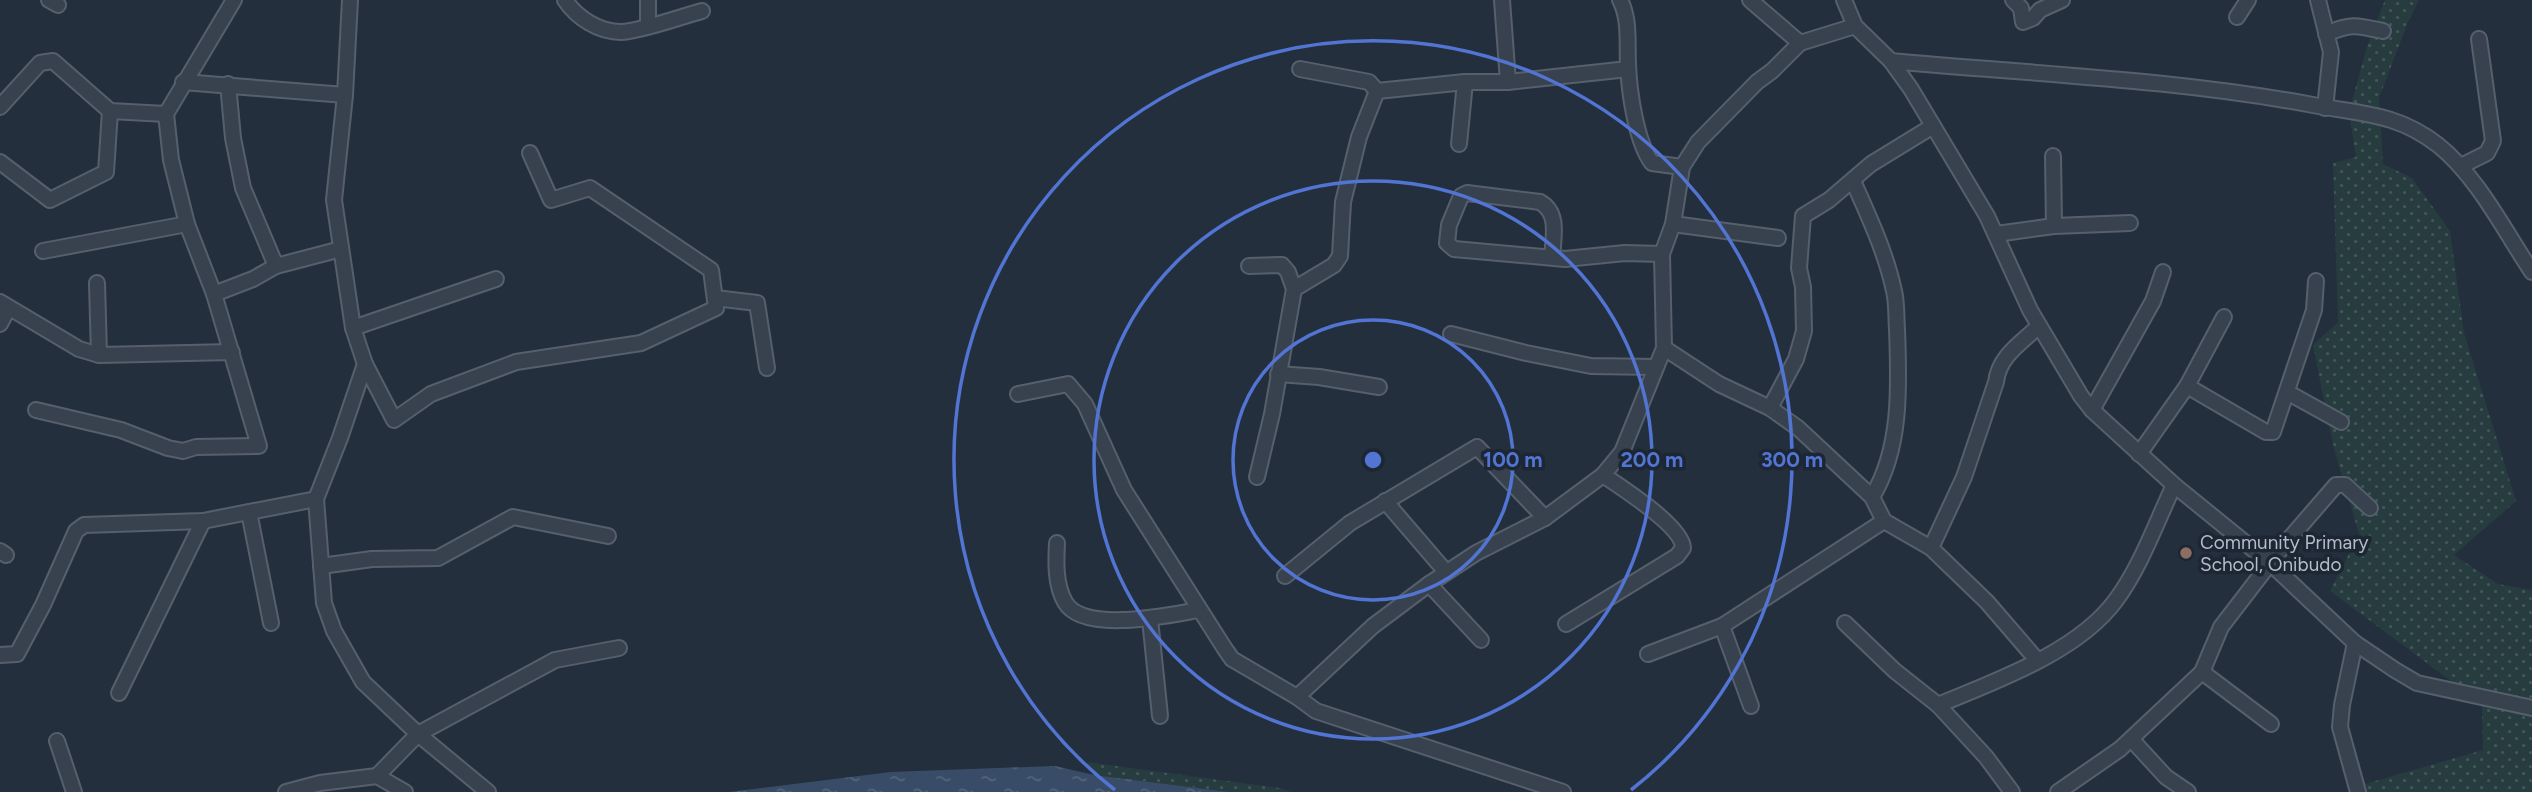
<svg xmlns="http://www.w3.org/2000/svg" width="2532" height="792" font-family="Figtree,sans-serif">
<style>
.green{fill:url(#green-dots)}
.water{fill:url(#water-ripples)}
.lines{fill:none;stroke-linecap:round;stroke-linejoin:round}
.minor-casing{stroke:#565f6c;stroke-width:18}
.minor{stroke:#38414e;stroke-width:14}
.ring{fill:none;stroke:#5274d3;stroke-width:3.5}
.education-dot{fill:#8d6e63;stroke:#1d2633;stroke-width:2.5}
.labels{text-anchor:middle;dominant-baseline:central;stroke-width:7;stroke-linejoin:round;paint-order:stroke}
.poi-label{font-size:19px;fill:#b4bcc9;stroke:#1d2633;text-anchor:start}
.centre{fill:#5274d3;stroke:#1d2633;stroke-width:3.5}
.ring-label{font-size:21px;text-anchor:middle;font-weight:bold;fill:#5274d3;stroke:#1d2633;stroke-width:7;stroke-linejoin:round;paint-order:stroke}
</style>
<defs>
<pattern id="green-dots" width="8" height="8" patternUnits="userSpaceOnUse" patternTransform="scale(1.75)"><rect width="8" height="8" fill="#263c3f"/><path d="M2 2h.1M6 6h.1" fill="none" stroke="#435659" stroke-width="1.8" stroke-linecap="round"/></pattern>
<pattern id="water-ripples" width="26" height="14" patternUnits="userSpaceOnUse" patternTransform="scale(1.75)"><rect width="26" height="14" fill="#394c67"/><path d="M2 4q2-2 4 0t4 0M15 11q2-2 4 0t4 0" fill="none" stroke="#53647b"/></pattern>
</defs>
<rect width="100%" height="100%" fill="#242f3e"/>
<g class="green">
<path d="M2385,0H2419L2408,22L2379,98L2383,164L2412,178L2450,231L2464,333L2516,501L2454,555L2498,584L2532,590V792H2351V788L2483,750L2482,704L2330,591L2359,534L2334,449L2313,345L2338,322L2333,163L2356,157L2349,112L2367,47Z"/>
<path d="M1086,762L1280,788L1291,792H1229L1094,775Z"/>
</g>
<path class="water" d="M1055,766L1094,775L1229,792H729L891,772Z"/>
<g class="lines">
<defs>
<g id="minor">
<path d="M49,0L58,5"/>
<path d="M350,0L345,95L334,200L353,328L365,364L394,420L431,394L516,362L641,343L716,308L711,270L590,188L551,200L530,153"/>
<path d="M565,0C577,18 599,32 621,32C639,32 683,16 702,11"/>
<path d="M648,0V26"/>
<path d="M1502,0L1508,82"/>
<path d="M1620,0C1630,19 1627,42 1628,64C1629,91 1636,142 1652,163L1682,167"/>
<path d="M1750,0L1800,43"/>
<path d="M1844,0L1855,26L1891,61C2032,74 2174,79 2313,105C2361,114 2397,113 2438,145C2477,176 2504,230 2532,272"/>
<path d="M2013,0L2021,8L2023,22L2033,18L2040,10L2062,0"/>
<path d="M2318,0L2331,52L2325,108"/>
<path d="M2237,17L2248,0"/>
<path d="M2326,34C2350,23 2357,25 2383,31"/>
<path d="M1891,61L1911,89L1987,216L2030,310L2081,396L2092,410L2174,485L2270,563L2355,643L2395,670L2417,683L2532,708"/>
<path d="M1300,69L1369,82L1377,91"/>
<path d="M183,82L345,95"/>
<path d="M228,84L233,138L243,188L276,266"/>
<path d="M1377,91L1465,82H1508L1628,69"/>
<path d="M0,107L40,63L53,61L110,111L166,114"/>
<path d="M1459,144L1465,82"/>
<path d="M2053,156L2054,226"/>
<path d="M0,162L50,200L106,172L110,111"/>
<path d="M2461,166L2487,153L2493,141L2479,39"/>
<path d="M1853,181C1869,217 1886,253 1894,291C1897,303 1896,317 1897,329C1899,384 1902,448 1872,497"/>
<path d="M1673,224L1778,238"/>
<path d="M1996,234L2054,226L2130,223"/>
<path d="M43,251L187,224"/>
<path d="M1552,258C1553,238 1560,213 1540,202L1467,193L1461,196L1449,225L1447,243L1454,249L1565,259L1625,253L1662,254"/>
<path d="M1249,266L1282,265L1288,272L1294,289L1272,414L1257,477"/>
<path d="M97,283L99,355"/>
<path d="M1294,289L1334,265L1340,256L1343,202L1359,137L1377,91"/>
<path d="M214,294L253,279L276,266L341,249"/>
<path d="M715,298L757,303L767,368"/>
<path d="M0,302L79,349L99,355L232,352"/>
<path d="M0,324L8,309"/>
<path d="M353,328L496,279"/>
<path d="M1451,334L1526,353L1591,366L1656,367"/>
<path d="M1664,348L1719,384L1770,408L1798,428L1872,497L1884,521L1931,548L1987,602L2037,660"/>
<path d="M365,364L340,438L316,499L324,603L334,631L363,682L418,734L488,792"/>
<path d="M1278,374L1319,377L1379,387"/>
<path d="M2187,386L2266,432H2273L2314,310L2316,281"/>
<path d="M2287,392L2341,422"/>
<path d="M1018,394L1068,384L1085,404L1124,490L1225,649L1232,659L1297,697L1316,711L1563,792"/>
<path d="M1770,408L1796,359L1804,331L1803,287L1799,268L1803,216L1829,200L1871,164L1933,126"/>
<path d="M36,410L121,430L168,448L183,451L196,447L259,446L214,294L187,224L171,160L166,114L234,0"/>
<path d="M2092,410L2153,301L2163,272"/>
<path d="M2139,454L2187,386L2224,317"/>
<path d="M1385,501L1446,572"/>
<path d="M249,512L271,623"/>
<path d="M1057,543C1056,561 1055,585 1065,602C1083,634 1169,615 1198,610"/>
<path d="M1931,548L1964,477L1996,382C1999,356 2021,343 2039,326"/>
<path d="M0,551L6,555"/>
<path d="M321,566L372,559L438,558L513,517L608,536"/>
<path d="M1285,576L1350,523L1477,447L1545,518"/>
<path d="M1429,584L1481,640"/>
<path d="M1150,619L1160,716"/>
<path d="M1845,623L1895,671L1938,705L1986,757L2012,792"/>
<path d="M1566,624L1677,556L1683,548C1683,527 1621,487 1603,475"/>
<path d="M1722,626L1751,706"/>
<path d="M2355,643L2342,705L2340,727L2358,792"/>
<path d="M1648,654L1722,626L1884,521"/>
<path d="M0,655L17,654L43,605L76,531L84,525L203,521L316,499"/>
<path d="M2202,672L2271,724"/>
<path d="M119,693L203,521"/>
<path d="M1297,697L1373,626L1429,584L1476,553L1545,518L1603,475L1622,452L1664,348L1662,254L1673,224L1682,167L1698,142L1757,82L1772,71L1800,43L1855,26"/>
<path d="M1938,705C1996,681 2078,652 2116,600C2141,566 2156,523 2174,485"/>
<path d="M2132,740L2166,777L2188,792"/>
<path d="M57,741L74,792"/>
<path d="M377,776L418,734L555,660L619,648"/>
<path d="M286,792L320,783L377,776L405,792"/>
<path d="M2058,792L2120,749L2202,672L2221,627L2284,545L2336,485H2345L2370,508"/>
</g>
</defs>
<use href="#minor" class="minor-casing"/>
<use href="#minor" class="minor"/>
</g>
<g class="ring">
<circle cx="1373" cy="460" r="140"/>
<circle cx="1373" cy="460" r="279"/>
<path d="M1115 790A419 419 0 1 1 1631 790"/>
</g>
<circle class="education-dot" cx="2186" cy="553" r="7"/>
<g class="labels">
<g class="poi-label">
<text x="2200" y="542">Community Primary<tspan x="2200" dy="22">School, Onibudo</tspan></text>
</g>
</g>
<circle cx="1373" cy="460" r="10" class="centre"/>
<g class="ring-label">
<text x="1513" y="467">100 m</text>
<text x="1652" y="467">200 m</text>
<text x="1792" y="467">300 m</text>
</g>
</svg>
